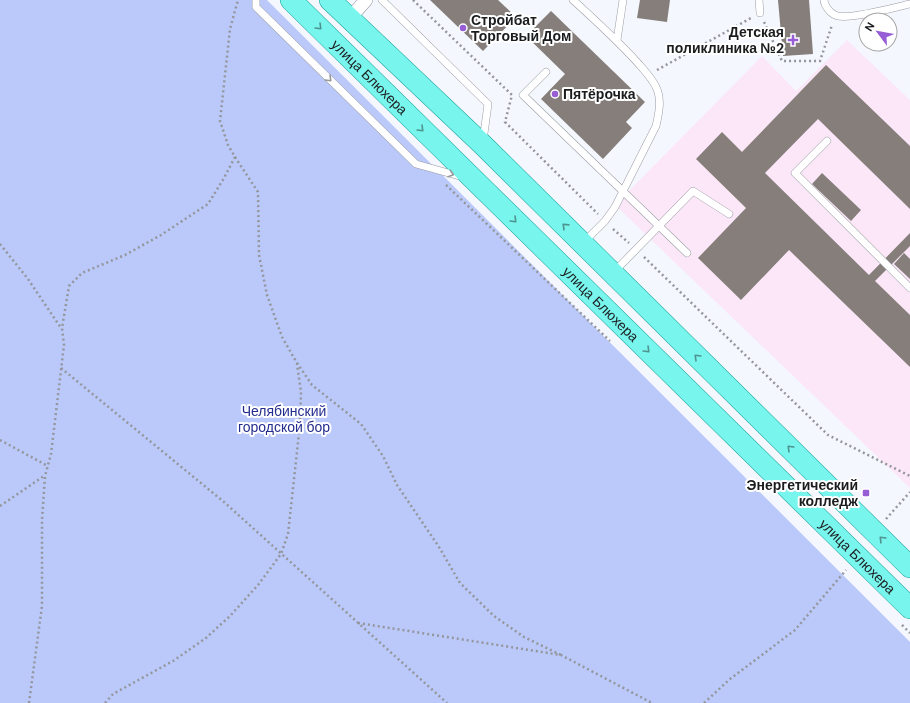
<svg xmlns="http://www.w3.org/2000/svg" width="910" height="703" font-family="'DM Sans',sans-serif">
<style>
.education{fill:#fbe7f7}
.green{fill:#bac9fa}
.building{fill:#857e7a}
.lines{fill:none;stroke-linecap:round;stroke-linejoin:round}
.lane-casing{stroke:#9a9ca4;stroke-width:8}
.street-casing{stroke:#9a9ca4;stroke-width:14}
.primary-casing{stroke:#1da49c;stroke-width:22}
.path{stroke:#94969b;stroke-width:2.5;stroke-dasharray:2 3;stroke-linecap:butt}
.lane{stroke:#fff;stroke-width:7}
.street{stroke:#fff;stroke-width:13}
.primary{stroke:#78f5ec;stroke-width:21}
.oneway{stroke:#4e938f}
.oneway2{stroke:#98999a}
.poi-dot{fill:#965dd4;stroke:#fff;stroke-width:1.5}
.labels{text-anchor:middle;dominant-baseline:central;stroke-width:4;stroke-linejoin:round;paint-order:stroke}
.poi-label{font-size:14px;font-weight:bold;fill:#1b1c1e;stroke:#fff;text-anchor:start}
.street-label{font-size:14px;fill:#1b1c1e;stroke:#fff}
.park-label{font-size:14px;fill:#242d8e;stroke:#fff}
</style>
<rect width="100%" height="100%" fill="#f5f7fe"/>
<path class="education" d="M847,40L910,100V488L615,205L762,56L796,91Z"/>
<path class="green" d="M0,0H267L910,642V703H0Z"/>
<g class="building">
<path d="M430,0H498L516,17L483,51Z"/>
<path d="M640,0H670L667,22L637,18Z"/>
<path d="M778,0H809L813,54L783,56Z"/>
<path d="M551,11L645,102L626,122L632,128L603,159L541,99L565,74L526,36Z"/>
<path d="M826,65L910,146V209L818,119L765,173L869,275L910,233V246L875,281L910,315V367L789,250L741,300L698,258L746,208L696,159L722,132L742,152Z"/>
<path d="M822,173L861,210L851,221L812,184Z"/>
<path d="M904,253L910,259V279L894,264Z"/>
</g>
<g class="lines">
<defs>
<g id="lane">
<path d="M256,0V7L416,164L463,177"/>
<path d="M382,0L488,104L483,141"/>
<path d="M573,0C595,20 617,40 637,62C644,70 652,78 656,87C662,99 659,113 656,126L615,207L605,221L584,242"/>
<path d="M759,0L760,13"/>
<path d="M824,0C824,5 830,13 835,15C845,21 897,7 910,4"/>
<path d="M617,40L623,0"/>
<path d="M546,72L523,95L687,253"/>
<path d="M827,141L795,173L910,288"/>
<path d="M614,272L693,191L729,214"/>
</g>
<path id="street" d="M350,18L366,0"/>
<g id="primary">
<path id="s1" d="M291,0L910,608"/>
<path d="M330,0L483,145L910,567"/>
</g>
</defs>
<use href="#lane" class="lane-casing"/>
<use href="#street" class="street-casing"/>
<use href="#primary" class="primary-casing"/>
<g class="path">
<path d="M413,0L512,95L505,122L598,214"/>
<path d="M764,22L782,61H820L832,25"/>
<path d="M657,70L751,18"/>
<path d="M235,157L258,192L259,255L267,295L282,337L297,363L312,385L361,424L383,456L397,485L439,547L460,583L494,616L524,637L561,655"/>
<path d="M446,185L610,341"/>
<path d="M613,229L629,243"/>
<path d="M0,244L28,279L61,328"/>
<path d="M644,257L828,435L910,476"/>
<path d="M61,368L224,502L447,703"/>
<path d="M0,440L46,465"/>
<path d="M0,506L44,476"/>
<path d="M886,519L910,492"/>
<path d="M358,623L561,655L652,703"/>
<path d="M902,625L910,633"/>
<path d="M29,703L42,606V520L45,476L51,454L64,345L62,328L69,286L82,273L125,255L161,235L208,204L224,178L235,157L228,145L220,121L230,29L238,0"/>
<path d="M105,703L113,694L173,661L206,638L230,616L258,585L281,554L288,534L300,424L301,392L297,364"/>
<path d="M704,703L730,679L795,630L846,570"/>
</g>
<use href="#lane" class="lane"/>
<use href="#street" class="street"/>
<use href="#primary" class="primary"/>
</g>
<defs><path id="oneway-chevron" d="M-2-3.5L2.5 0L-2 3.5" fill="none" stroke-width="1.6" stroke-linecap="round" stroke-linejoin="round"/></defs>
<g class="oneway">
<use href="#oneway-chevron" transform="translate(319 27) rotate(45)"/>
<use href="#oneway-chevron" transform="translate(421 129) rotate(45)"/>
<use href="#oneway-chevron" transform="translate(514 220) rotate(45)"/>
<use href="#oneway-chevron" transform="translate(565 226) rotate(-136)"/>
<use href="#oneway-chevron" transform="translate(647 350) rotate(45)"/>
<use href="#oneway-chevron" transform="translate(697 357) rotate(-135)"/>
<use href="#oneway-chevron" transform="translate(790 448) rotate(-135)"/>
<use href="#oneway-chevron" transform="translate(882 539) rotate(-135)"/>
</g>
<g class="oneway2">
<use href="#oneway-chevron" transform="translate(329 79) rotate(45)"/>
<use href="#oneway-chevron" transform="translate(451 174) rotate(17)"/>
</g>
<g class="poi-dot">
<circle cx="463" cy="28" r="4"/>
<path d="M791 34h4v4h4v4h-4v4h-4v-4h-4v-4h4z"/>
<circle cx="555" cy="94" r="4"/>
<rect x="862" y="489" width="8" height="8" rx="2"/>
</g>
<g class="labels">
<g class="poi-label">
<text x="471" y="20">Стройбат<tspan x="471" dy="16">Торговый Дом</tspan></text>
<text x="784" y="32" text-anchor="end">Детская<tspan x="784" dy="16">поликлиника №2</tspan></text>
<text x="563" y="94">Пятёрочка</text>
<text x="858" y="485" text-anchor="end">Энергетический<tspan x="858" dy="16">колледж</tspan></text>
</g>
<g class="street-label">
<text stroke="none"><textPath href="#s1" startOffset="110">улица Блюхера</textPath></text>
<text stroke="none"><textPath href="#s1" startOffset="434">улица Блюхера</textPath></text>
<text stroke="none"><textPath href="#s1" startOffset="794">улица Блюхера</textPath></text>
</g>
<g class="park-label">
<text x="284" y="411">Челябинский<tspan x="284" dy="16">городской бор</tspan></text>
</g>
</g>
<g transform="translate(878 32) rotate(302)"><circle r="19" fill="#ffffff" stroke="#a4a4a5"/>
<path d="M0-3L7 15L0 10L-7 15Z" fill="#965dd4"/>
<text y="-6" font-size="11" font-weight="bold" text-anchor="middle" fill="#1b1c1e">N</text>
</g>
</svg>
